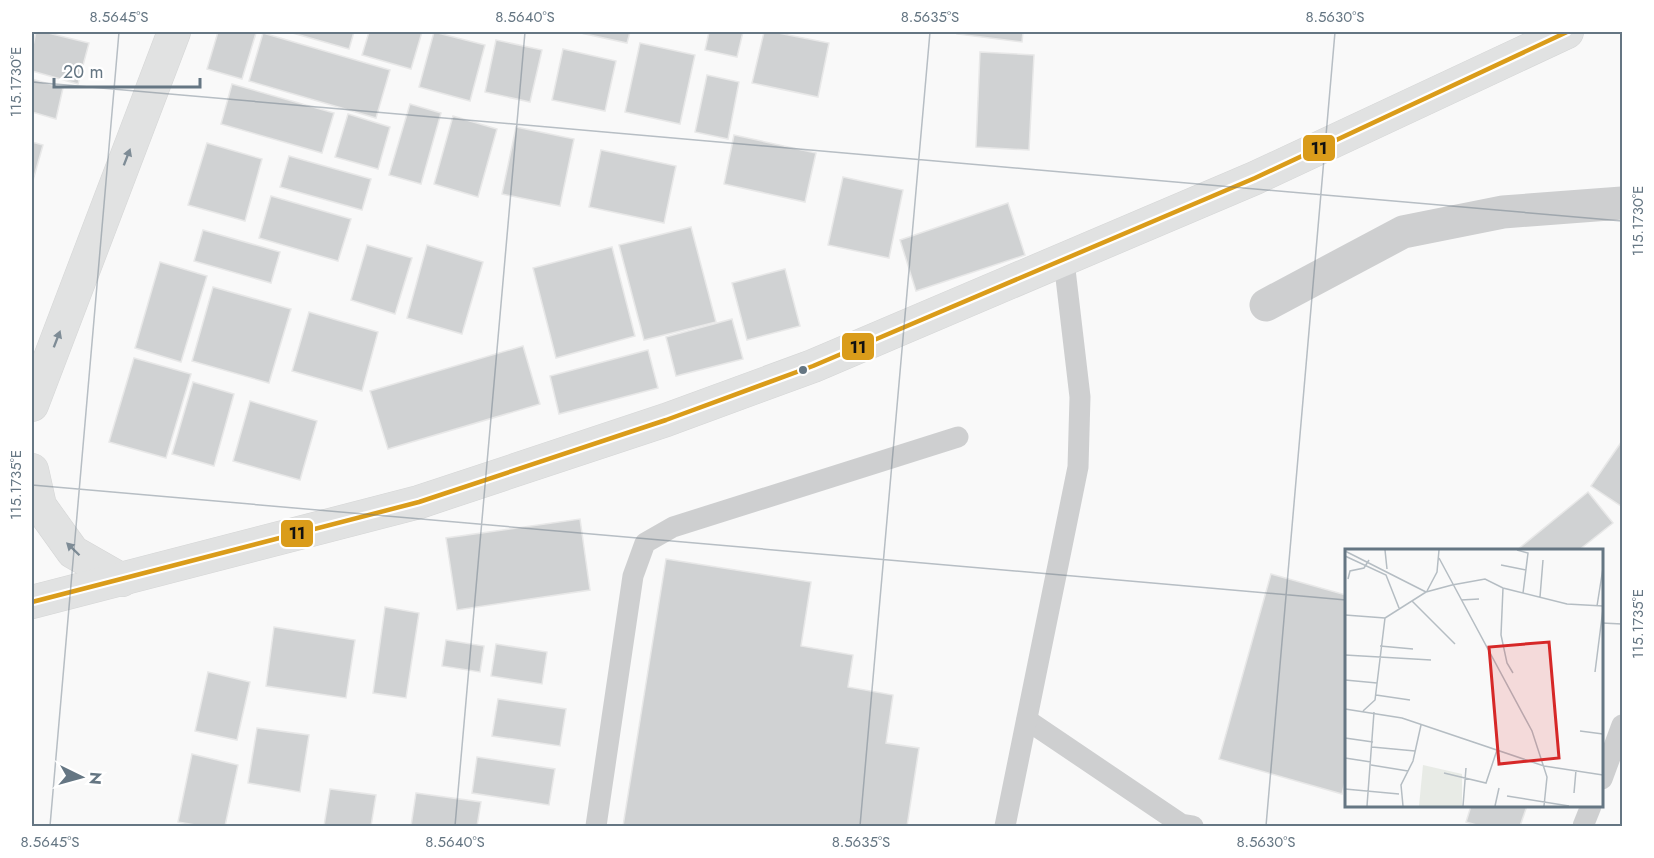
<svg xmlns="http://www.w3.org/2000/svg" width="1654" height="858" font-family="Jost,sans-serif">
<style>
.building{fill:#d0d2d3;stroke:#e8e8e8;stroke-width:1.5}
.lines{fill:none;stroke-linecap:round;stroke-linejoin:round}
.highway-casing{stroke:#d5d6d6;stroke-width:34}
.lane{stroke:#cecfd0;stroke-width:21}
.street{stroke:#cecfd0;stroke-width:33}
.highway{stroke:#e1e2e2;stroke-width:33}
.bus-1-casing{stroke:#fff;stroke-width:9}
.bus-1{stroke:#da9c1a;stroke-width:4.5}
.oneway{fill:#7e8c96}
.ticks{fill:none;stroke:#657683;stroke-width:1.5;stroke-opacity:0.45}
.bus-dot{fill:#657683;stroke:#fff;stroke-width:2}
.inset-road{fill:none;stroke:#b5bdc3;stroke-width:1.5}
.view{fill:#d62828;fill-opacity:0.15;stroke:#d62828;stroke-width:3}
.inset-edge{fill:none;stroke:#657683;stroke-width:3}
.line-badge{stroke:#fff;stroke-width:2}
.pale-badge-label{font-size:16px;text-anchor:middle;font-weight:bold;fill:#111}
.neatline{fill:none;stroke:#657683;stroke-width:2}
.ticks-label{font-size:15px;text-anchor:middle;fill:#657683}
</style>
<rect width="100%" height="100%" fill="#f9f9f9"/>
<g class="building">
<path d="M36,32H44L89,43L78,84L32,71V50Z"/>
<path d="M218,32L256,33L242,79L207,69Z"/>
<path d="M289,32H354L349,49Z"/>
<path d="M369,32H422L411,69L362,55Z"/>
<path d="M434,32L485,45L470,101L419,87Z"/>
<path d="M576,32H630L627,43Z"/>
<path d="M709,32H743L737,57L705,50Z"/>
<path d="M764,32H773L829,43L818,97L752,83Z"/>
<path d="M958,32H1023L1022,42L957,34Z"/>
<path d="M263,33L390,70L376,118L249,81Z"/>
<path d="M496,40L542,50L530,102L485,92Z"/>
<path d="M640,43L695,55L680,124L625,112Z"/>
<path d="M563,49L616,61L605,111L552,100Z"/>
<path d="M980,52L1034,55L1029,150L976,147Z"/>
<path d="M707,75L739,82L728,139L695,132Z"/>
<path d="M32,79L63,88L56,119L32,112Z"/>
<path d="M232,84L334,113L322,153L221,124Z"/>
<path d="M410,104L441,113L421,184L389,175Z"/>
<path d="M348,114L390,127L378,169L335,157Z"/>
<path d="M453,116L497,129L478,197L434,184Z"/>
<path d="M516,127L574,139L560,206L502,194Z"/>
<path d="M734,135L816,153L805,202L724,184Z"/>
<path d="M32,142L43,145L32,184Z"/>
<path d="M207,143L262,159L245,221L188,205Z"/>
<path d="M601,150L676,166L664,223L589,207Z"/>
<path d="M289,156L371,179L362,210L280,187Z"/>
<path d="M843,177L903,190L889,258L828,245Z"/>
<path d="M271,196L351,219L338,261L259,238Z"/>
<path d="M1008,203L1025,255L916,291L900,240Z"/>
<path d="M691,227L716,322L644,340L619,245Z"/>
<path d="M203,230L280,252L271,283L194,261Z"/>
<path d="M367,245L412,258L395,314L351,300Z"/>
<path d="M427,245L483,262L462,334L407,318Z"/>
<path d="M612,247L635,336L556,358L533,268Z"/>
<path d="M160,262L207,276L181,362L135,348Z"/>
<path d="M785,269L800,326L747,340L732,283Z"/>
<path d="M213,287L291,309L269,383L192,361Z"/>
<path d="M309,312L378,332L362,391L292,371Z"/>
<path d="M732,319L743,359L676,376L666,337Z"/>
<path d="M523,346L540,404L388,449L370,391Z"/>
<path d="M648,350L658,388L559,414L550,376Z"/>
<path d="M134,358L191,374L166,458L109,442Z"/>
<path d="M193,382L234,394L214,466L172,454Z"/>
<path d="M250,401L317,421L300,480L233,461Z"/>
<path d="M1622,441V503L1621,506L1591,486Z"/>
<path d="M1588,492L1613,523L1579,550H1517Z"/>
<path d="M580,519L590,590L457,610L446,538Z"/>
<path d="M666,559L811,582L801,646L853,655L848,687L893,695L886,743L919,748L907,826H623Z"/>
<path d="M1271,574L1346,595V778L1342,794L1219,759Z"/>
<path d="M385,607L419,613L406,698L373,693Z"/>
<path d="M274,627L355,640L346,698L266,686Z"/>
<path d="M446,640L484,646L480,672L442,666Z"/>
<path d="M496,644L547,652L542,684L491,676Z"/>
<path d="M208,672L250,682L237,740L195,731Z"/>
<path d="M498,699L566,709L560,746L492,736Z"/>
<path d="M257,728L309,735L300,792L248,783Z"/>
<path d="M192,754L238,765L225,826H201L178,822Z"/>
<path d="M477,757L555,769L549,805L472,793Z"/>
<path d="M330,789L376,795L371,826H324Z"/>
<path d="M416,793L481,802L477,826H411Z"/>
<path d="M1471,806H1527L1520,826H1480L1466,822Z"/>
</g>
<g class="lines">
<defs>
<g id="highway">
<path d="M32,405L174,32"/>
<path d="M32,470L40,506L73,552L122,580"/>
<path d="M32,602L419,502L666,420L813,366L1255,178L1567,32"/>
</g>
</defs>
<use href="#highway" class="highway-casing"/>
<g class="lane">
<path d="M1027,720L1181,824L1193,826"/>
<path d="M1602,779L1622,725"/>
<path d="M596,826L633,576L645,543L673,527L958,437"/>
<path d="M1005,826L1078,467L1080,397L1064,261"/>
<path d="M1583,826L1591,806"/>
</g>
<path class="street" d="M1266,305L1403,232L1503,212L1622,203"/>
<use href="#highway" class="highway"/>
<defs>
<path id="bus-1" d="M32,602L419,502L666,420L813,366L1255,178L1567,32"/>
</defs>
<use href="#bus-1" class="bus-1-casing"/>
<use href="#bus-1" class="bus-1"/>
</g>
<defs><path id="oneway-solid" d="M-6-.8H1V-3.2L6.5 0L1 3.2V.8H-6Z" transform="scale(1.5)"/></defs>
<g class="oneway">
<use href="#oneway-solid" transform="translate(127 157) rotate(-69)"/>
<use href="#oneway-solid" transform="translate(57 339) rotate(-69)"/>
<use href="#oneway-solid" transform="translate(73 549) rotate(-136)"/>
</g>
<path class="ticks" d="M32,82L1622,221M32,485L1346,600M1602,623L1622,624M50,826L119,32M455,826L525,32M860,826L930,32M1266,826L1335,32"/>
<circle class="bus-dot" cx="803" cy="370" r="5"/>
<g transform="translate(1345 549)">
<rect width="258" height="258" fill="#f9f9f9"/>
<path d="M78,216L117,225V257H74Z" fill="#e8ebe6"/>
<path class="inset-road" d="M40,1L42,20M172,1L183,4L178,44M0,2L81,43M0,7L41,26L54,59M94,9L187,182L202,228L199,257M156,16L181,21M3,30L5,22L19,19L24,11M107,36L140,30L158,39L222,55L258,57M158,39L156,86L162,114L168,124M82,42L92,23L94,1M195,48L198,11M116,51L134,50M67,52L110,95M252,57L258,19M0,66L40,69M35,97L68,100M0,106L86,111M250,123L258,60M0,131L32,134M31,146L65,151M0,160L57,169L199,217M18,162L30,151L40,69L81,43L107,36M235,182L258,185M0,189L28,193M27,198L70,202M0,209L26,213M26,216L63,222M199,217L258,226M99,224L141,234L152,201M0,240L54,245M229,244L231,221M162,247L224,257M22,257L29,163M58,257L56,236L68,212L76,176M118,257L121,219M150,257L154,239"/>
<path class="view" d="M204,93L214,209L154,215L144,98Z"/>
<rect width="258" height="258" class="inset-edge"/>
</g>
<g class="line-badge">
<rect x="1302" y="134" width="34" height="28" rx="6" fill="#da9c1a"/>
<rect x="841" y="332" width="34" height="29" rx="6" fill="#da9c1a"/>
<rect x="280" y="519" width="34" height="29" rx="6" fill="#da9c1a"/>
</g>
<g class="pale-badge-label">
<text x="1319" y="154">11</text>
<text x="858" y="353">11</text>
<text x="297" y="539">11</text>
</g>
<rect width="1654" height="858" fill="none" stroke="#ffffff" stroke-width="66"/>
<g transform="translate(81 777) rotate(95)" stroke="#ffffff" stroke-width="4.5" paint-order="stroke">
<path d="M0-4.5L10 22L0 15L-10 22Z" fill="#657683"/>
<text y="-9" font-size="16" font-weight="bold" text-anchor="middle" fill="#657683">N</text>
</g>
<path d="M54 78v9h146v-9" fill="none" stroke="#657683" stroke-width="3"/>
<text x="63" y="78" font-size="18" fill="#657683" stroke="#ffffff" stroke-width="4.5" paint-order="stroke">20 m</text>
<rect x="33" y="33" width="1588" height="792" class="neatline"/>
<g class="ticks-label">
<text x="119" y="22">8.5645°S</text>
<text x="525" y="22">8.5640°S</text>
<text x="930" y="22">8.5635°S</text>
<text x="1335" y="22">8.5630°S</text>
<text transform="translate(16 82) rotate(-90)" y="5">115.1730°E</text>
<text transform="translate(1638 221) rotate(-90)" y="5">115.1730°E</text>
<text transform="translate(16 485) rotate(-90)" y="5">115.1735°E</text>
<text transform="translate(1638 624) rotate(-90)" y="5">115.1735°E</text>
<text x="50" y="847">8.5645°S</text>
<text x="455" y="847">8.5640°S</text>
<text x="861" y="847">8.5635°S</text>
<text x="1266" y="847">8.5630°S</text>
</g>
</svg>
